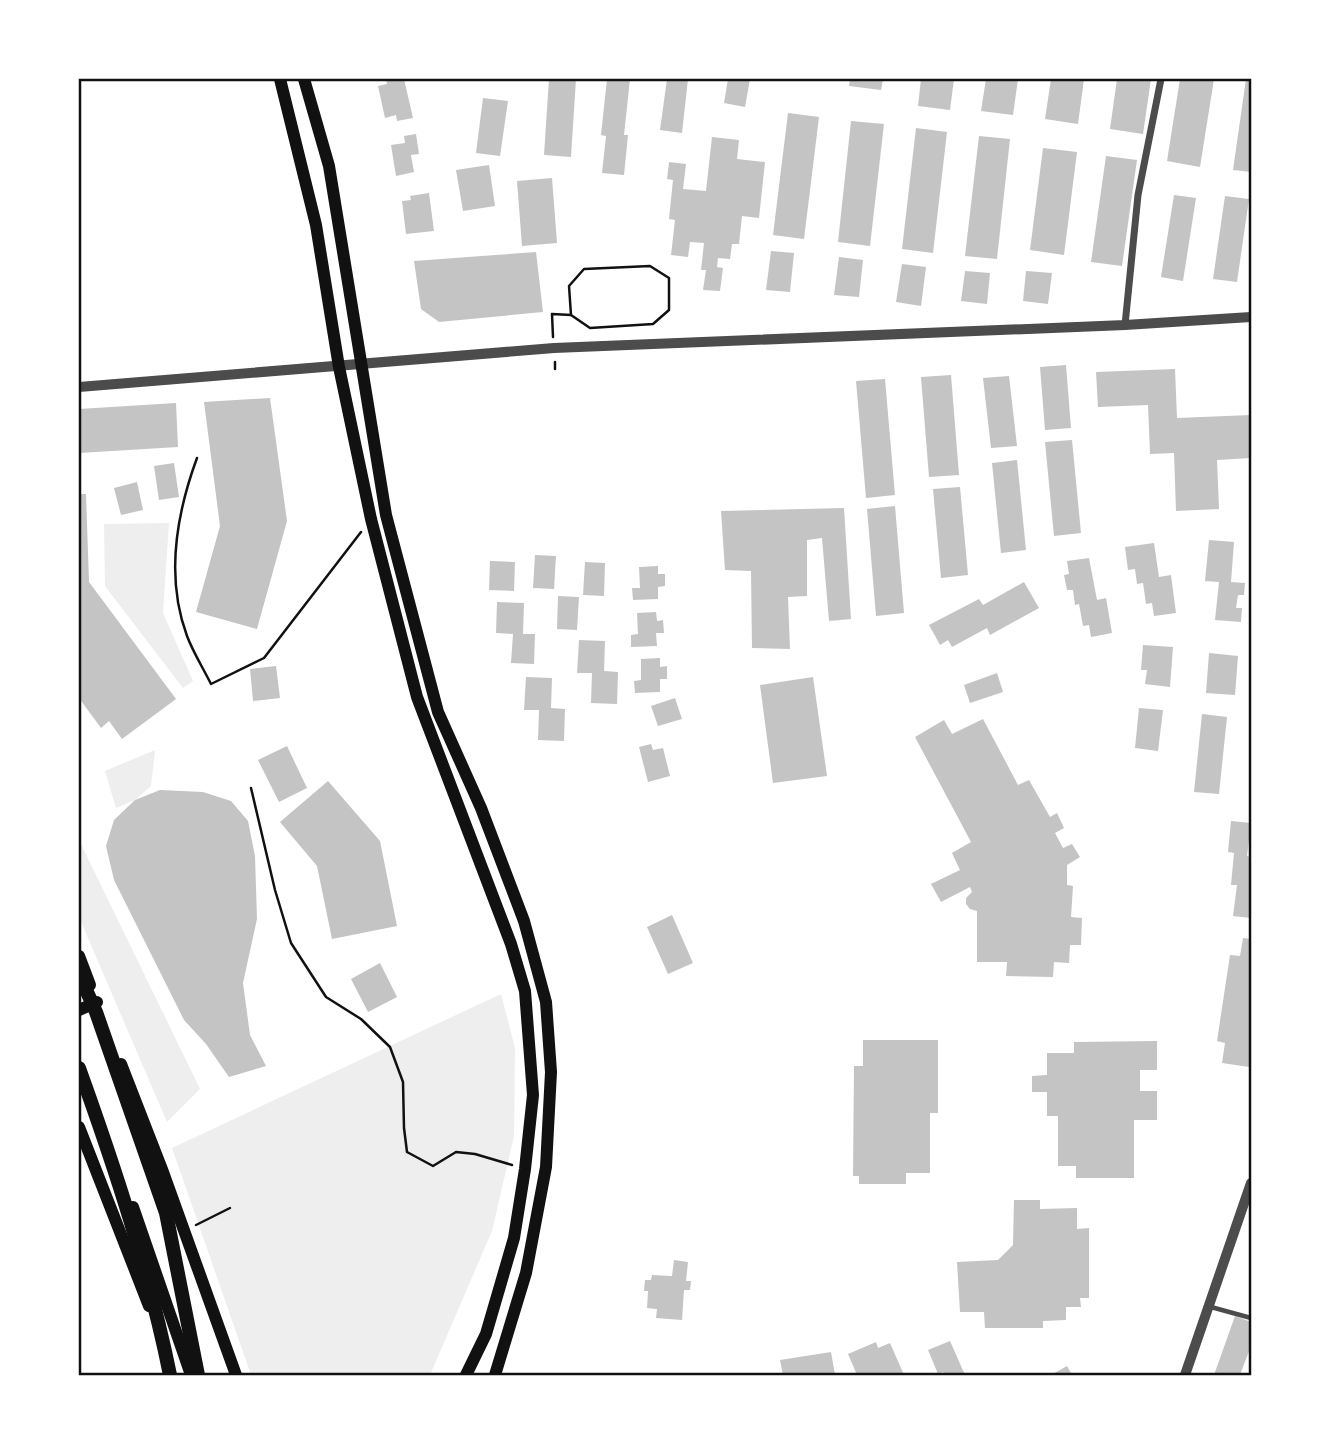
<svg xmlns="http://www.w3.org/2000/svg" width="1330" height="1454" font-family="'Fira Sans',sans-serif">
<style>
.green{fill:#eee}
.building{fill:#c4c4c4}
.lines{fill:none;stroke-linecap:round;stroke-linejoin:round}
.path{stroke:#111;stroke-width:2.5}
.service{stroke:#4c4c4c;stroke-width:4.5}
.minor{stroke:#4c4c4c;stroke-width:7}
.tertiary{stroke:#4c4c4c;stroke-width:10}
.primary{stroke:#111;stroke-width:12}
.trunk{stroke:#111;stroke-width:14}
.neatline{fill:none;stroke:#111;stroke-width:2.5}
</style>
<rect width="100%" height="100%" fill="#fff"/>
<g class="green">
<path d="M169,523L163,613L193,681L183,688L105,586L104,524Z"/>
<path d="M155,750L151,786L135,800L116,808L105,771Z"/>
<path d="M79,840L200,1089L167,1122L79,917Z"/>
<path d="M501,994L515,1048L514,1136L492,1231L430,1375H251L172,1148Z"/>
</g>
<g class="building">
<path d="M404,79L413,118L397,121L396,115L385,118L378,86L387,84L386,80Z"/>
<path d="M549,79H576L571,157L544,155Z"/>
<path d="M607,79H630L624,135H628L624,175L602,173L606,136L601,135Z"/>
<path d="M667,79H688L682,133L660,130Z"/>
<path d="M728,79H750L745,107L724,103Z"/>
<path d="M850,79H883L881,90L849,86Z"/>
<path d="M921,79H954L950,110L918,106Z"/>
<path d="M986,79H1018L1013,115L981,111Z"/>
<path d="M1051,79H1084L1078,124L1045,119Z"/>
<path d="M1117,79H1151L1143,134L1110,129Z"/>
<path d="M1180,79H1214L1200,167L1167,161Z"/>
<path d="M1246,79H1251V172L1233,170Z"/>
<path d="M483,98L508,101L500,156L476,153Z"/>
<path d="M788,113L819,117L804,239L773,235Z"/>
<path d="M851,121L884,124L870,246L838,242Z"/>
<path d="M916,128L947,132L933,253L902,249Z"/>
<path d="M416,134L419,154L411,155L414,172L396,176L391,145L405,143L404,136Z"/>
<path d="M979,136L1010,139L997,259L965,256Z"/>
<path d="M712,137L739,140L737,159L765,162L759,218L742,216L739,244H732L730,259L718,258L717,267L723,268L720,291L703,290L706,270H701L704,243L690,242L688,257L671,255L675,220L669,219L673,180L667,179L669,162L686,164L683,189L706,191Z"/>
<path d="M1043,148L1077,152L1064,255L1030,250Z"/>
<path d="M1106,156L1137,160L1122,266L1091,262Z"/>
<path d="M489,165L495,206L463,211L456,170Z"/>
<path d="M552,178L557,243L522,246L517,181Z"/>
<path d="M429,193L434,231L406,234L402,201L411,200L410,196Z"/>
<path d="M1174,195L1196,198L1183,281L1161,277Z"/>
<path d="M1225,196L1249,199L1237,282L1213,279Z"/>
<path d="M771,251L794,253L790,292L766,290Z"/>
<path d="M536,252L543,312L439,322L421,309L414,261Z"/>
<path d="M839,257L863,260L859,297L834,295Z"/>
<path d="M902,264L926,267L921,306L896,302Z"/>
<path d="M965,271L990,273L987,304L961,301Z"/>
<path d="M1026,271L1052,273L1048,304L1023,301Z"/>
<path d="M1066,365L1071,428L1045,430L1040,367Z"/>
<path d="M1175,369L1177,418L1251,415V458L1217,460L1219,509L1176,511L1174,453L1150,454L1148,405L1098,407L1096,372Z"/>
<path d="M951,375L959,475L929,477L921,377Z"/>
<path d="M1009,376L1017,446L991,448L983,378Z"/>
<path d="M885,379L895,495L866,498L856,381Z"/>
<path d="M270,398L287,521L257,629L196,612L220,526L204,402Z"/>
<path d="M176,403L178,447L79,453V409Z"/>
<path d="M1072,440L1081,533L1054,536L1045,442Z"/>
<path d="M1017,460L1026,550L1001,553L992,463Z"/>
<path d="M174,463L179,497L159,500L154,466Z"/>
<path d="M137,482L143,510L121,515L114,488Z"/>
<path d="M960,487L968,575L941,578L933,489Z"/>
<path d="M79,494H86L89,582L176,699L122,739L109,721L101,728L79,698Z"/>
<path d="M895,506L904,613L876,616L867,509Z"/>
<path d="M844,508L851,619L829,621L822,538L807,540V596L788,597L790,649L752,648L751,571L725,570L721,511Z"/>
<path d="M1209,540L1234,542L1231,582L1245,583L1244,595H1238L1236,608H1242L1241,622L1215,620L1219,582L1205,581Z"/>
<path d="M1154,543L1159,577L1171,575L1176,613L1154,616L1152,603L1146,604L1143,583L1137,584L1135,569L1128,570L1125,547Z"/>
<path d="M535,555L556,556L554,589L533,588Z"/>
<path d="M1089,558L1097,600L1106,598L1112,633L1091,637L1089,625L1083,626L1079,604L1075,605L1073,590H1067L1064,575L1069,574L1067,561Z"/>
<path d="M490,561L515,562L514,591L489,590Z"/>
<path d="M585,562L605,563L604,596L583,595Z"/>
<path d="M658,566V574H665V586L658,587V599L633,600L632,588H640L639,567Z"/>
<path d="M1024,582L1039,608L990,635L987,628L952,647L948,640L940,645L929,625L979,599L983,605Z"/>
<path d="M558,596L579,597L577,630L557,629Z"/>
<path d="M497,602L524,603L523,634H535L534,664L511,663L513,634L496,633Z"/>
<path d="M656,612L657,621L663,620L664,633H656L657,646L631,647V635L638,634L637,613Z"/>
<path d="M579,640L605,641L604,671L618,672L617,704L591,703L592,673H577Z"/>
<path d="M1143,645L1173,647L1170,687L1145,684L1147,670H1141Z"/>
<path d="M1209,653L1238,656L1235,695L1206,693Z"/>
<path d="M660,658V667L667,666V679H660V692L635,693L634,681L641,680V659Z"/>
<path d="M276,666L280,698L253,701L250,669Z"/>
<path d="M997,673L1003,692L970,703L964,685Z"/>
<path d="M526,677L552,678L551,708L565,709L564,741L538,740L539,710H524Z"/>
<path d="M813,677L827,776L773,783L760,685Z"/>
<path d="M675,698L682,719L658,726L651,706Z"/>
<path d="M1139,708L1163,710L1158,751L1135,748Z"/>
<path d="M1202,714L1227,717L1219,794L1194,792Z"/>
<path d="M983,719L1018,785L1029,780L1050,817L1057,813L1064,828L1055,833L1063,848L1072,844L1080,857L1067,865V885L1073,886L1071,917L1082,918L1081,945H1070L1069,963L1054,962L1053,977L1006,976L1007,962H977V911L970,909L966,904V898L972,892L970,887L941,902L931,884L960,870L952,853L971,842L915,737L944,720L952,734Z"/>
<path d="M651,744L653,750L663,748L670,776L648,782L639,747Z"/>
<path d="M287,746L307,788L279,802L258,760Z"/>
<path d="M328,781L380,841L397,926L332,939L317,866L280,822Z"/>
<path d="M160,790L203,792L231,801L248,821L255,856L257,919L243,983L250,1035L266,1066L229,1077L206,1044L184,1020L114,880L106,846L114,820L135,800Z"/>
<path d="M1231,821L1251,823L1247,856L1251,857V918L1233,916L1237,885H1231L1234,853L1228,852Z"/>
<path d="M672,915L693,963L668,974L647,927Z"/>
<path d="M1243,938L1251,939V1051L1249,1067L1222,1063L1225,1043L1217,1041L1230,955L1240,956Z"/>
<path d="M380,963L397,997L368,1012L351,979Z"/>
<path d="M863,1040H938V1113H930V1173H906V1184H859V1176H853L854,1066H863Z"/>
<path d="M1157,1041V1070H1140V1091H1157V1120H1134V1178H1076V1166H1058V1116H1047V1092H1032V1076L1047,1075V1053H1074V1042Z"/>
<path d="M1014,1200H1040V1209L1077,1208V1229L1089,1228V1298H1080L1081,1307H1066V1320L1043,1321V1328H985L984,1312H960L957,1262L998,1260L1013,1245Z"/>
<path d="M674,1260L688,1262L686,1281H691L690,1290H684L682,1320L656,1318L657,1309L647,1308L648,1291H644L645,1280H651L652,1275L672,1276Z"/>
<path d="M1235,1316L1251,1322V1346L1240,1375H1214Z"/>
<path d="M950,1341L965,1375H945L943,1372L938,1374L928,1350Z"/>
<path d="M876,1342L878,1348L890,1343L904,1375H857L848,1354Z"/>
<path d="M831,1352L835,1375H783L780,1360Z"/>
<path d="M1067,1366L1072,1375H1051Z"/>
</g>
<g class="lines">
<g class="path">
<path d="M650,266L669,278V310L653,324L590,328L571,315L569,286L584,269Z"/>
<path d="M553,337L552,314L571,315"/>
<path d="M555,362V369"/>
<path d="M197,458C176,515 165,577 187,636C193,652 203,668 211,684L264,658L361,532"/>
<path d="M251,788L275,890L291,943L326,997L361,1019L390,1047L403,1082L404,1128L407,1152L433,1166L456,1152L475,1154L512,1165"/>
<path d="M196,1225L230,1208"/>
</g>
<path class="service" d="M1211,1307L1251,1318"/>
<path class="minor" d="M1125,325L1138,195L1161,79"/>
<g class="tertiary">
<path d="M79,387L554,348L1125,325L1251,317"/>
<path d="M1185,1375L1251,1183"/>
</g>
<g class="primary">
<path d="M280,79L316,225L339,367L371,519L417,697L511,944L525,991L533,1095L525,1169L514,1238L486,1334L466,1375"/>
<path d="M304,79L329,166L386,515L438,712L481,808L524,921L546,1002L551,1072L546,1167L526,1273L495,1375"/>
<path d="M79,956L90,985"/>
<path d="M79,1010L97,1002"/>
<path d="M121,1064L163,1172L236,1375"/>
<path d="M79,1127L149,1306"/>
<path d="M133,1207L191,1375"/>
</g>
<g class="trunk">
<path d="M79,974L96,1012L166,1213L198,1375"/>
<path d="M79,1068C115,1168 149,1271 170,1375"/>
</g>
</g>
<rect width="1330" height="1454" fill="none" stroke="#ffffff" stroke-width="161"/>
<rect x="80" y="80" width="1170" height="1294" class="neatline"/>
</svg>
